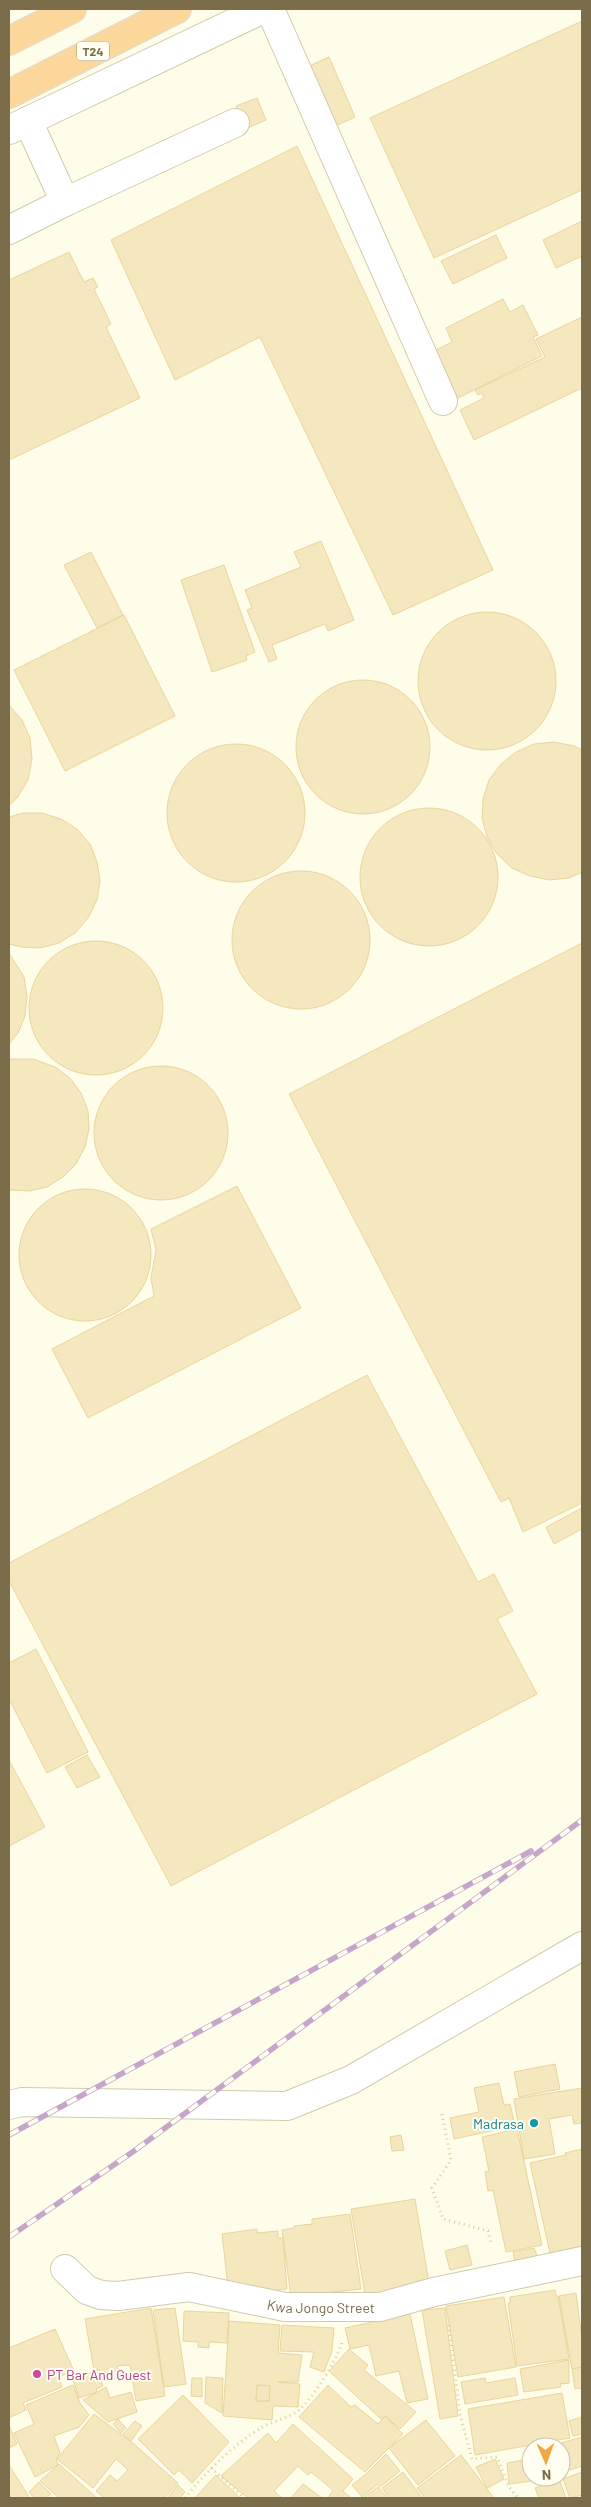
<svg xmlns="http://www.w3.org/2000/svg" width="591" height="2507" font-family="Barlow,sans-serif">
<style>
.building{fill:#f5e8be;stroke:#e9d59d;fill-rule:evenodd}
.lines{fill:none;stroke-linecap:round;stroke-linejoin:round}
.minor-casing{stroke:#d2caad;stroke-width:30}
.highway-casing{stroke:#dfdcd4;stroke-width:30}
.path{stroke:#dbcca0;stroke-width:3;stroke-dasharray:1 4;stroke-linecap:butt}
.minor{stroke:#fff;stroke-width:28}
.highway{stroke:#fcd79c;stroke-width:28}
.rail-casing{stroke:#c6a5ca;stroke-width:5.5}
.rail{stroke:#fffef1;stroke-width:4;stroke-dasharray:11;stroke-linecap:butt}
.culture-dot{fill:#0f9aa8;stroke:#fffef1;stroke-width:2}
.hotel-dot{fill:#d1479c;stroke:#fffef1;stroke-width:2}
.labels{text-anchor:middle;dominant-baseline:central;stroke-width:4;stroke-linejoin:round;paint-order:stroke}
.shield{fill:#fffef1;stroke:#a3987c;stroke-width:1}
.shield-label{font-size:12px;font-weight:bold;fill:#7b6d4a}
.culture-label{font-size:14px;fill:#0d838f;stroke:#fffef1;text-anchor:end}
.street-label{font-size:14px;fill:#7b6d4a;stroke:#fffef1}
.hotel-label{font-size:14px;fill:#b23c85;stroke:#fffef1;text-anchor:start}
</style>
<rect width="100%" height="100%" fill="#fefde9"/>
<g class="building">
<path d="M582,21V190L434,258L370,118Z"/>
<path d="M329,57L355,117L331,128L305,68Z"/>
<path d="M257,98L266,120L243,130L235,110L237,109L236,106Z"/>
<path d="M297,146L493,570L393,615L260,337L175,380L111,240Z"/>
<path d="M582,221V256L556,268L543,240Z"/>
<path d="M496,235L507,258L453,284L441,261Z"/>
<path d="M69,252L84,282L93,278L98,287L94,289L111,324L106,327L140,398L9,460V280Z"/>
<path d="M503,299L510,312L523,305L538,335L533,337L542,356L454,400L430,353L452,342L446,328Z"/>
<path d="M582,317V388L474,440L460,410L484,398L482,393L478,395L475,390L545,357L536,339Z"/>
<path d="M321,541L354,620L328,631L325,624L272,645L277,659L269,662L247,610L252,608L245,590L301,567L294,552Z"/>
<path d="M91,552L123,615L97,628L64,565Z"/>
<path d="M224,565L255,652L246,656L247,660L212,672L181,580Z"/>
<circle cx="487" cy="681" r="69"/>
<path d="M124,615L175,716L65,771L14,670Z"/>
<circle cx="363" cy="747" r="67"/>
<path d="M9,705L22,720L30,738L32,759L28,780L17,798L9,806Z"/>
<path d="M554,742L574,746L582,750V872L569,878L549,880L530,876L512,868L497,854L487,837L482,818L483,799L489,780L501,764L516,752L534,744Z"/>
<circle cx="236" cy="813" r="69"/>
<circle cx="429" cy="877" r="69"/>
<path d="M23,813H42L61,819L77,829L90,844L97,862L100,881L97,900L88,918L75,933L59,943L40,948L21,947L9,944V817Z"/>
<circle cx="301" cy="940" r="69"/>
<circle cx="96" cy="1008" r="67"/>
<path d="M582,943V1503L523,1532L509,1498L501,1502L289,1094Z"/>
<path d="M9,953L24,977L27,996L25,1016L18,1033L9,1044Z"/>
<path d="M9,1059H33L55,1067L70,1078L81,1093L88,1111L89,1129L85,1147L76,1164L63,1177L47,1187L29,1191L9,1190Z"/>
<circle cx="161" cy="1133" r="67"/>
<path d="M237,1186L301,1308L88,1418L52,1349L154,1296L151,1278L156,1250L151,1229Z"/>
<circle cx="85" cy="1255" r="66"/>
<path d="M367,1375L478,1582L494,1574L513,1611L497,1619L537,1694L171,1886L9,1581V1563Z"/>
<path d="M582,1508V1529L554,1544L546,1527Z"/>
<path d="M36,1649L88,1752L47,1773L9,1699V1663Z"/>
<path d="M87,1755L100,1777L77,1788L65,1767Z"/>
<path d="M9,1760L45,1827L9,1846Z"/>
<path d="M555,2064L560,2089L519,2097L514,2072Z"/>
<path d="M499,2083L504,2105L510,2104L515,2126L454,2139L450,2118L479,2112L474,2088Z"/>
<path d="M582,2088V2123L574,2124L572,2115L549,2119L555,2154L524,2159L514,2099Z"/>
<path d="M517,2129L542,2245L506,2252L493,2190L488,2191L485,2172L489,2171L482,2137Z"/>
<path d="M401,2135L404,2150L392,2151L390,2137Z"/>
<path d="M582,2149V2246L550,2253L530,2163L566,2155L565,2153Z"/>
<path d="M415,2199L430,2289L366,2300L351,2209Z"/>
<path d="M350,2214L361,2289L291,2297L282,2230L294,2228V2226L312,2224V2219Z"/>
<path d="M257,2229V2233L278,2231V2238H283L287,2289L260,2292L228,2286L222,2234Z"/>
<path d="M467,2245L472,2265L450,2270L445,2251Z"/>
<path d="M534,2248L538,2258L516,2266L513,2252Z"/>
<path d="M555,2290L556,2296H558L569,2359L517,2366L508,2303H510V2297Z"/>
<path d="M576,2293L582,2339V2367L572,2369L559,2296Z"/>
<path d="M504,2297L516,2367L458,2377L446,2306Z"/>
<path d="M151,2308L165,2396L136,2401L130,2365L117,2366L118,2371L100,2374L99,2369L94,2370L85,2319Z"/>
<path d="M175,2308L186,2384L164,2387L153,2310Z"/>
<path d="M445,2308L458,2416L440,2419L422,2310Z"/>
<path d="M184,2311L229,2313L227,2343L209,2342V2348L198,2347V2342L183,2341Z"/>
<path d="M410,2314L428,2399L407,2403L399,2371L376,2376L369,2345L350,2349L345,2328Z"/>
<path d="M229,2321L280,2325L278,2353L302,2355L298,2382H278L300,2384L298,2407L273,2406L272,2420L223,2416ZM257,2385L270,2386L269,2401H256Z"/>
<path d="M282,2325L334,2328L332,2351L324,2372L310,2367L314,2352L280,2351Z"/>
<path d="M55,2329L74,2371L58,2377L62,2387L23,2403L26,2410L9,2418V2348Z"/>
<path d="M349,2349L368,2365L364,2370L416,2412L400,2429L385,2416L381,2419L329,2371Z"/>
<path d="M569,2360V2383L560,2384L561,2387L524,2392L520,2369Z"/>
<path d="M582,2367V2388L575,2389L572,2369Z"/>
<path d="M97,2370L103,2386L96,2389L97,2392L79,2398L73,2380Z"/>
<path d="M206,2377L223,2378L222,2413L205,2403Z"/>
<path d="M192,2378H202V2397L191,2396Z"/>
<path d="M485,2378L486,2383L515,2378L518,2395L465,2404L461,2382Z"/>
<path d="M73,2385L80,2403L89,2415L79,2427L54,2436L60,2453L56,2459L58,2465L35,2477L14,2433L34,2424L26,2405Z"/>
<path d="M257,2385L270,2386L269,2401H256Z"/>
<path d="M328,2385L351,2407L355,2405L378,2424L385,2416L403,2434L365,2472L299,2417Z"/>
<path d="M106,2387L110,2398L131,2392L137,2412L108,2422L83,2400Z"/>
<path d="M562,2393L570,2438L475,2455L468,2409Z"/>
<path d="M183,2395L229,2442L192,2483L179,2470L174,2475L138,2439Z"/>
<path d="M94,2414L134,2444L178,2483L164,2498H104L96,2491L110,2475L117,2481L128,2470L116,2459L93,2488L57,2459Z"/>
<path d="M582,2417V2434L573,2436L569,2421Z"/>
<path d="M118,2419L126,2428L121,2433L113,2424Z"/>
<path d="M426,2420L455,2456L418,2485L389,2448Z"/>
<path d="M135,2421L142,2426L131,2441L123,2434Z"/>
<path d="M293,2424L353,2479L343,2491L351,2498H328L333,2490L311,2472L308,2475L298,2466L274,2491L282,2498H248L221,2476L268,2433L276,2443Z"/>
<path d="M9,2425L17,2444L9,2448Z"/>
<path d="M582,2437V2466L570,2470L561,2443Z"/>
<path d="M386,2454L400,2471L380,2487L378,2484L362,2497L352,2485L367,2473Z"/>
<path d="M461,2455L494,2498H425L417,2488Z"/>
<path d="M495,2459L504,2479L487,2488L476,2467Z"/>
<path d="M529,2459L532,2481L509,2484L507,2463Z"/>
<path d="M59,2464L97,2498H59L40,2481Z"/>
<path d="M9,2465L29,2497L28,2498H9Z"/>
<path d="M403,2472L422,2498H389L382,2488Z"/>
<path d="M582,2472V2495L570,2498L563,2479Z"/>
<path d="M216,2475L240,2498H195Z"/>
<path d="M559,2479L566,2498H539L535,2488Z"/>
<path d="M39,2482L51,2494L46,2498H34L29,2492Z"/>
<path d="M303,2484L322,2498H291Z"/>
<path d="M178,2485L185,2492L180,2498H167Z"/>
<path d="M378,2487L387,2498H363Z"/>
</g>
<g class="lines">
<defs>
<g id="minor">
<path d="M270,9L443,401"/>
<path d="M9,130L263,9"/>
<path d="M65,202L235,123"/>
<path d="M9,230L65,202L28,121"/>
<path d="M9,2105L22,2102L287,2106L351,2080L582,1946"/>
<path id="s1" d="M65,2269L87,2290L101,2295L118,2296L189,2287L285,2307H380L434,2292L582,2261"/>
</g>
<g id="highway">
<path d="M9,41L72,9"/>
<path d="M9,94L177,9"/>
</g>
</defs>
<use href="#minor" class="minor-casing"/>
<use href="#highway" class="highway-casing"/>
<g class="path">
<path d="M442,2114L451,2160L432,2188L443,2219L488,2231L491,2244"/>
<path d="M449,2325L460,2414L472,2459L497,2457L509,2487L518,2498"/>
<path d="M211,2468L245,2498"/>
<path d="M185,2498C204,2474 234,2444 261,2428C272,2421 289,2418 299,2410C314,2397 336,2361 342,2343"/>
</g>
<use href="#minor" class="minor"/>
<use href="#highway" class="highway"/>
<defs>
<g id="rail">
<path d="M9,2135L531,1851"/>
<path d="M9,2237L134,2151L582,1820"/>
</g>
</defs>
<use href="#rail" class="rail-casing"/>
<use href="#rail" class="rail"/>
</g>
<circle class="culture-dot" cx="534" cy="2123" r="5"/>
<circle class="hotel-dot" cx="37" cy="2374" r="5"/>
<g class="labels">
<rect class="shield" x="77" y="41.5" width="32" height="19" rx="4"/>
<g class="shield-label">
<text x="93" y="51">T24</text>
</g>
<g class="culture-label">
<text x="524" y="2123">Madrasa</text>
</g>
<g class="street-label">
<text stroke="none"><textPath href="#s1" startOffset="268">Kwa Jongo Street</textPath></text>
</g>
<g class="hotel-label">
<text x="47" y="2374">PT Bar And Guest</text>
</g>
</g>
<rect width="591" height="2507" fill="none" stroke="#7b6d4a" stroke-width="20"/>
<g transform="translate(546 2462) rotate(178)"><circle r="24" fill="#fffef1" stroke="#cac4ae"/>
<path d="M0-4L9 19L0 12L-9 19Z" fill="#efa846"/>
<text y="-8" font-size="14" font-weight="bold" text-anchor="middle" fill="#7b6d4a">N</text>
</g>
</svg>
